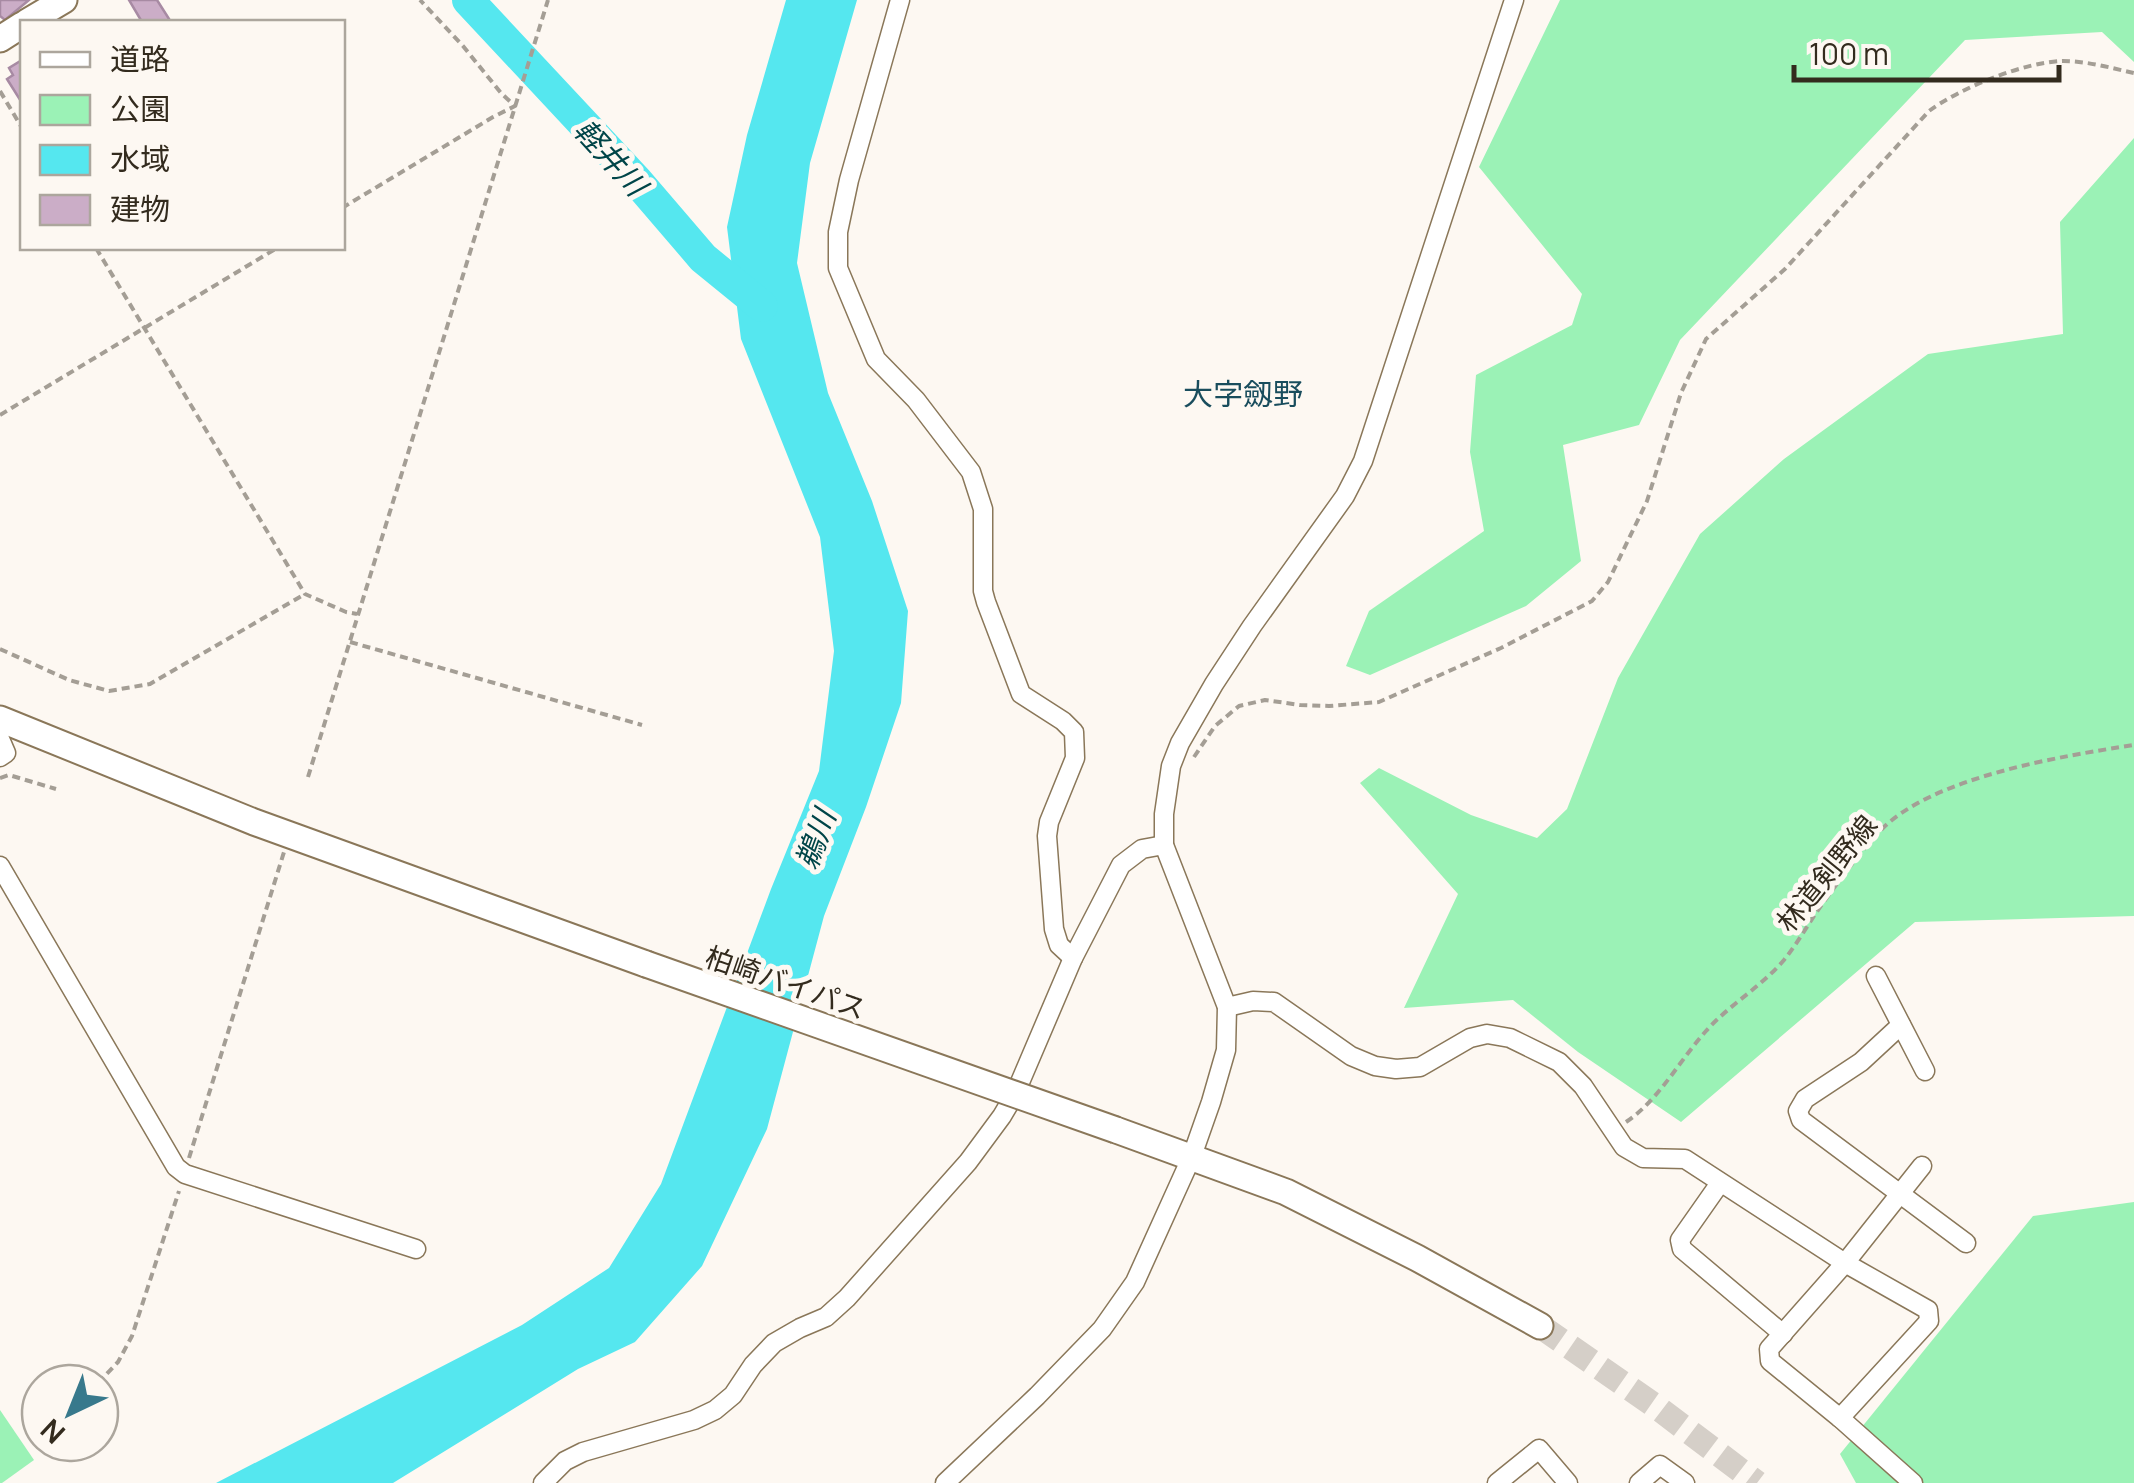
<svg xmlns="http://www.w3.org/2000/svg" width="2134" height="1483" font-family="Manrope,'Noto Sans JP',sans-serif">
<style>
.green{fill:#9bf2b6}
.water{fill:#55e7ef}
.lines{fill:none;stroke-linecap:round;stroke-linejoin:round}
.river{stroke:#55e7ef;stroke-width:32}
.building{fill:#cbadc7;stroke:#a78aa3;stroke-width:2.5}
.highway-tunnel{stroke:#d5cfc8;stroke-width:25;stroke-dasharray:25 12;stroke-linecap:butt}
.minor-casing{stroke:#8a7759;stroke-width:21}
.highway-casing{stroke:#8a7759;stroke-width:29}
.path{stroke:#a49e95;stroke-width:4;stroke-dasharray:8 5;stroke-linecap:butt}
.minor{stroke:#fff;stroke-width:18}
.highway{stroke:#fff;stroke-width:25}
.highway-bridge-casing{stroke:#8a7759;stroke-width:29;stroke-linecap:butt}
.highway-bridge{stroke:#fff;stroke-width:25}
.labels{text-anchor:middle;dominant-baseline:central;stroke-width:10;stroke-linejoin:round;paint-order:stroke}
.street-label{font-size:28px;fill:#332b1e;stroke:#fdf8f2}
.water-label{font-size:30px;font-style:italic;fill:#004548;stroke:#fdf8f2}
.neighbourhood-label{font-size:30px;fill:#194d5d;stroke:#fdf8f2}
</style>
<rect width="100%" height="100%" fill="#fdf8f2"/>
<g class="green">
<path d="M1560,0H2134V62L2102,32L1965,40L1680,340L1639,425L1563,445L1581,561L1526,606L1370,675L1346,666L1369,611L1484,531L1470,452L1476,375L1572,325L1582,294L1479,167Z"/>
<path d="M2134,138V916L1915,922L1681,1122L1578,1052L1513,1000L1404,1008L1458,894L1360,783L1379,768L1471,815L1537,838L1567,809L1618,678L1700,534L1784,459L1928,354L2063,334L2060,222Z"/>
<path d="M2134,1202V1483H1856L1840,1454L2033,1216Z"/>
<path d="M0,1410L34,1460L2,1483H0Z"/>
</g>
<path class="water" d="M786,0H857L810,163L797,263L828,393L872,501L908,611L901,703L866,807L824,916L767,1129L702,1266L635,1342L578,1369L393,1483H216L522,1325L609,1268L661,1184L771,889L819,771L834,651L820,537L741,339L727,227L747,135Z"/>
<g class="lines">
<path class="river" d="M468,0L637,181L703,258L762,306"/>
</g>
<g class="building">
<path d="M0,0H29L5,20L0,16Z"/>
<path d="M129,0H157L171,22H142Z"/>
<path d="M22,60V103L7,79L13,75L9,68Z"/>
</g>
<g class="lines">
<path class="highway-tunnel" d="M1540,1326L1658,1408L1757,1483"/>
<defs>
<g id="minor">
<path d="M900,0L849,180L838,232V268L876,359L916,400L971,472L983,509V591L986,602L1021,694L1063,721L1074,732L1075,758L1049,822L1047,836L1054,929L1059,945L1073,958"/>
<path d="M0,739L6,753L0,757"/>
<path d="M0,866L176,1167L185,1174L416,1249"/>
<path d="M1876,976L1925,1071"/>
<path d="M1227,1007L1253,1001L1274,1002L1351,1056L1375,1066L1396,1069L1420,1067L1470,1038L1487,1034L1510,1038L1559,1062L1583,1086L1624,1147L1643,1158L1685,1159L1845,1263L1928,1310L1929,1321L1840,1418"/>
<path d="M1901,1025L1861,1062L1805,1099L1798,1111L1801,1120L1966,1243"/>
<path d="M1720,1183L1680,1240L1682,1249L1783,1334"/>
<path d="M543,1483L565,1461L583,1452L694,1420L715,1410L733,1395L753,1365L774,1343L800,1328L826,1317L847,1298L968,1162L1002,1116L1015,1094L1073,958L1121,865L1142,849L1164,845"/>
<path d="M945,1483L1037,1396L1102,1329L1135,1282L1192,1156L1211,1102L1226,1050L1227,1007L1164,845V814L1171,766L1180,743L1214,684L1252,626L1345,496L1363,461L1514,0"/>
<path d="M1497,1483L1539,1449L1568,1483"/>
<path d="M1639,1483L1660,1465L1685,1483"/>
<path d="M1913,1483L1840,1418L1770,1361L1769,1349L1845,1263L1922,1166"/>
</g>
<g id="highway">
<path d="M27,22L64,0"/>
<path d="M0,39L22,25"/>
<path d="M0,719L254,822L646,964"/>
<path d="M1116,1130L1286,1192L1417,1258L1540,1326"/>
</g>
</defs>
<use href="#minor" class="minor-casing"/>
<use href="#highway" class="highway-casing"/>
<g class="path">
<path d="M0,91L22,128"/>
<path d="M342,208L493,117L515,106L501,93L463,46L420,0"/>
<path d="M96,248L305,594L346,612L357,614"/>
<path d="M0,415L277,248"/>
<path d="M350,642L642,725"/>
<path d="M0,649L69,680L109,691L150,684L305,594"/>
<path d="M1194,757L1215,726L1239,706L1265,700L1300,705L1329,706L1379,702L1501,648L1592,601L1608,582L1647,501L1681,393L1706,339L1785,269L1929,111C1960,88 2024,62 2063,61C2087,61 2111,68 2134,73"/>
<path d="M308,777L548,0"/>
<path d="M0,778L9,775L56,789"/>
<path d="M1626,1122C1659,1100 1679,1061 1706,1031C1729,1005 1761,987 1784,960C1797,944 1807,926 1818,910C1837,883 1857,856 1879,832C1930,777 2062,756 2134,745"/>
<path d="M189,1158L284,852"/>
<path d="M98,1383L118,1362L132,1336L179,1191"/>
</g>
<use href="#minor" class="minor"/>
<use href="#highway" class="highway"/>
<defs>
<path id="highway-bridge" d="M646,964L1116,1130"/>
</defs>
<use href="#highway-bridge" class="highway-bridge-casing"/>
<use href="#highway-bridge" class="highway-bridge"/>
</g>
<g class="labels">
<g class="street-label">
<text transform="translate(1826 873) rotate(-51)">林道剣野線</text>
<text transform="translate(786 982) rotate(19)">柏崎バイパス</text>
</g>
<g class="water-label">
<text transform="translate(611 157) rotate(48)">軽井川</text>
<text transform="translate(815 839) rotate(-70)">鵜川</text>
</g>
<g class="neighbourhood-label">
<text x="1243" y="393">大字劔野</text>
</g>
</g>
<rect x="20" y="20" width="325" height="230" fill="#fdf8f2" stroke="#aca69d" stroke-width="2.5"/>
<rect x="40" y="52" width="50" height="15" fill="#ffffff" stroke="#aca69d" stroke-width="2.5"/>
<text x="110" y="70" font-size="30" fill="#332b1e">道路</text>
<rect x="40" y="95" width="50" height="30" fill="#9bf2b6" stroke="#aca69d" stroke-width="2.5"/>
<text x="110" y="120" font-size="30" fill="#332b1e">公園</text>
<rect x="40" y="145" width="50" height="30" fill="#55e7ef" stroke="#aca69d" stroke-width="2.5"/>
<text x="110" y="170" font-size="30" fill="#332b1e">水域</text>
<rect x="40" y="195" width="50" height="30" fill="#cbadc7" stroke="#aca69d" stroke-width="2.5"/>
<text x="110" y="220" font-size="30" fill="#332b1e">建物</text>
<g transform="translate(70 1413) rotate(223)"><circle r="48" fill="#fdf8f2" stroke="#aca69d" stroke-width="2.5"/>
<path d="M0-8L18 38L0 25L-18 38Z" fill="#38798c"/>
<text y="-15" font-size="28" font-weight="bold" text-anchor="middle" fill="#332b1e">N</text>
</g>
<path d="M1794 65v15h265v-15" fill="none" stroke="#332b1e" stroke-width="5"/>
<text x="1809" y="65" font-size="30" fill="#332b1e" stroke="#fdf8f2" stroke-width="8" paint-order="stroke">100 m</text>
</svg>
